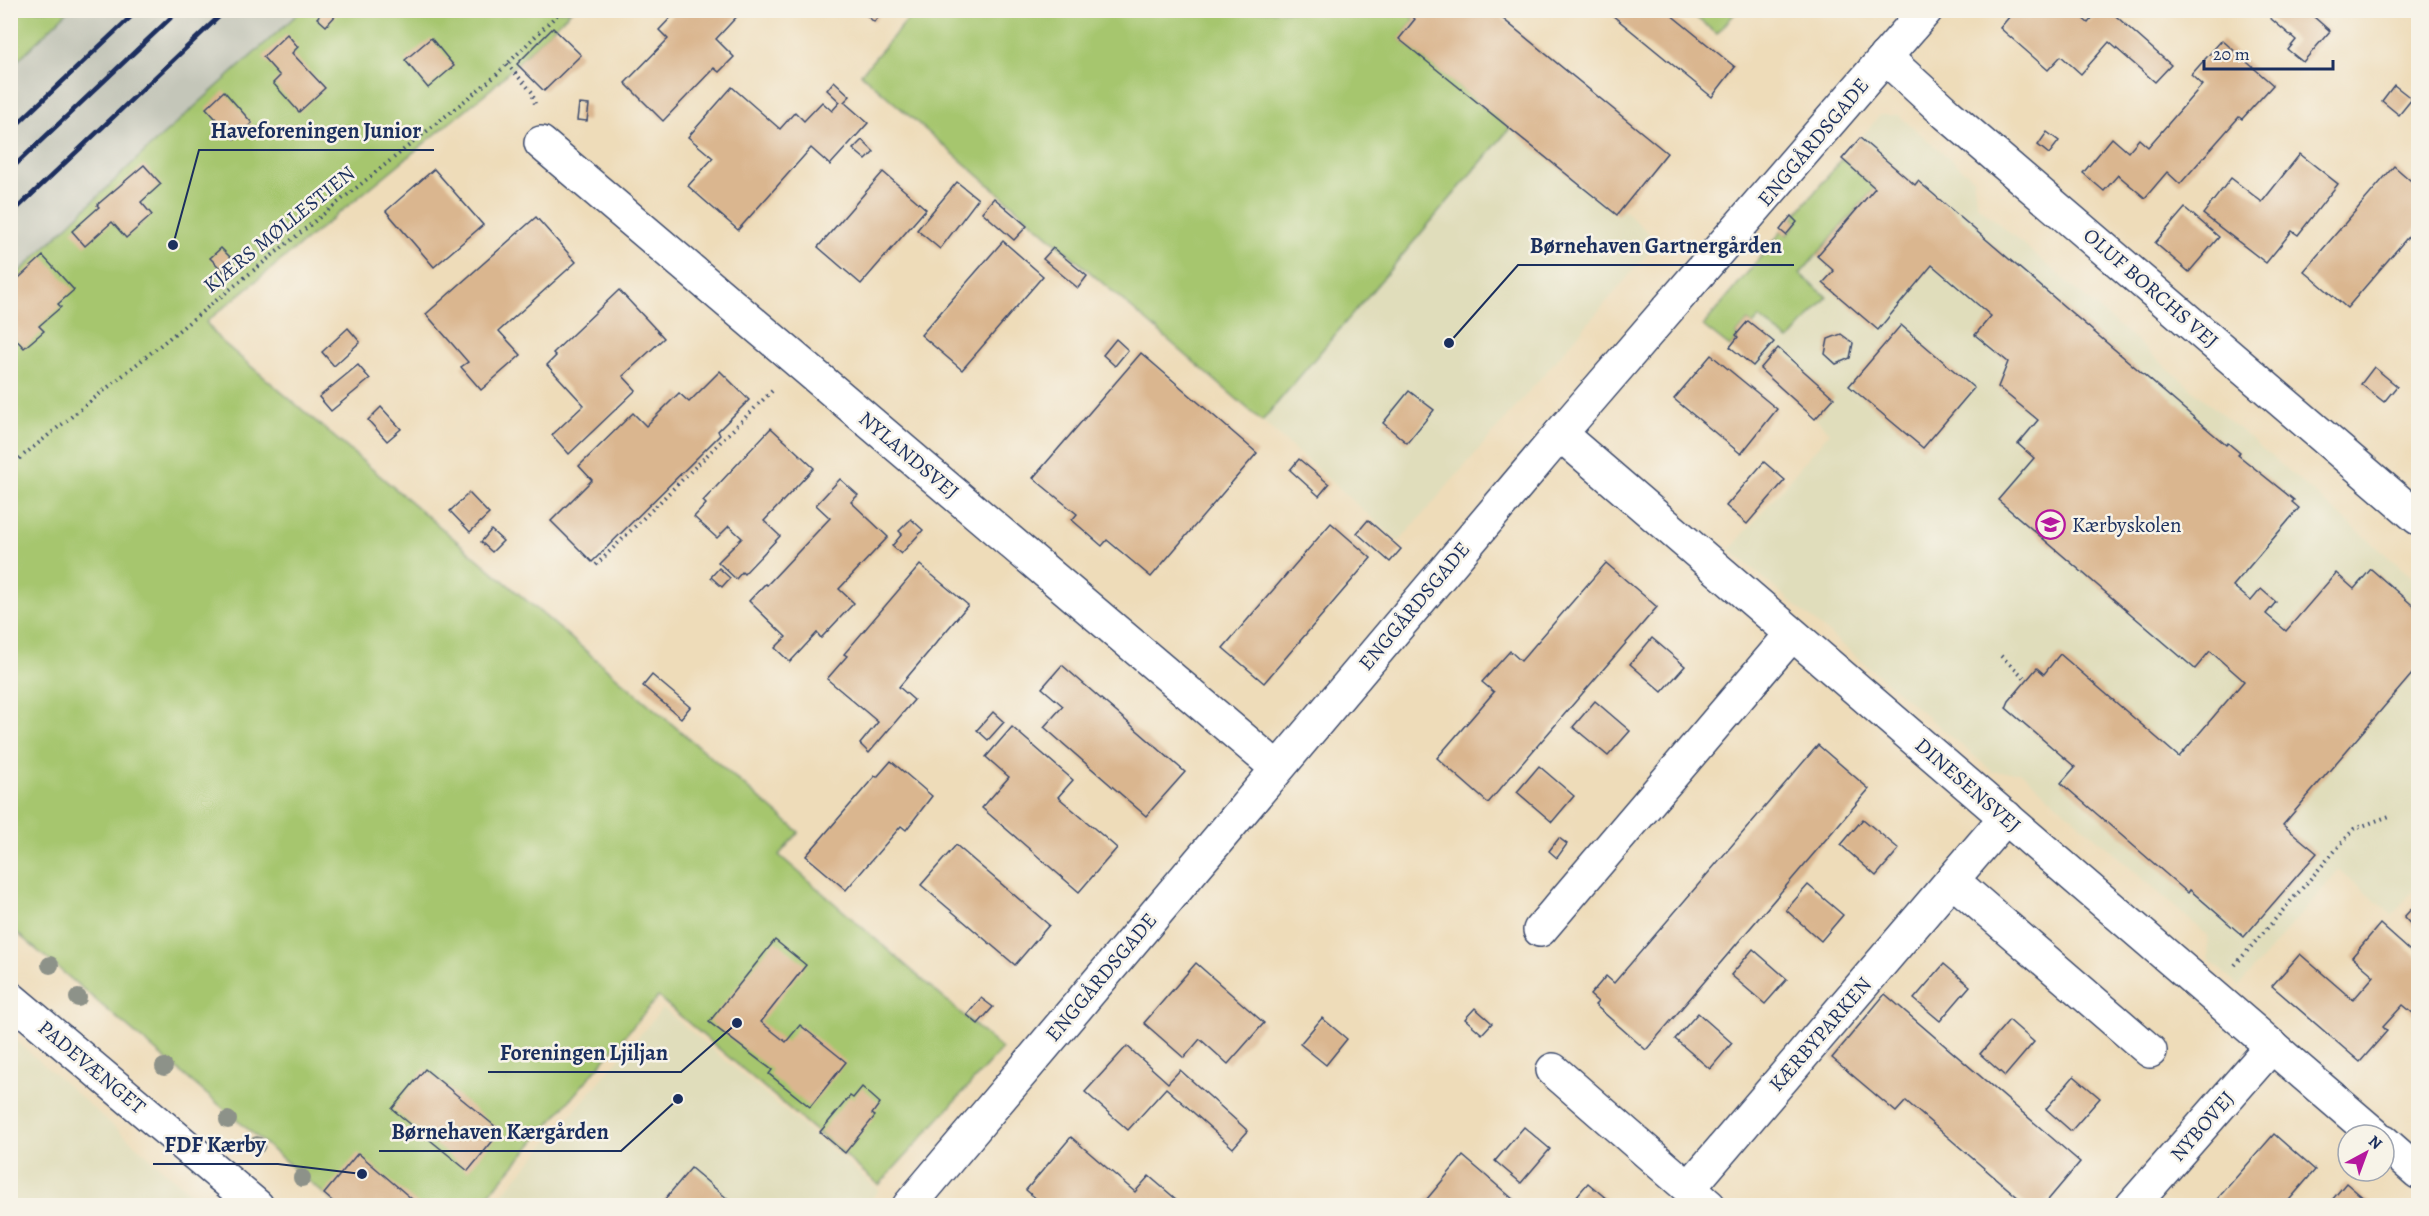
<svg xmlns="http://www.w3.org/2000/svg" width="2429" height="1216" font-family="Alegreya,serif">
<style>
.built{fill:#e0ddbb}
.industrial{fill:#c4c6b9}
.green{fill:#a6c66e;stroke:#607a66;stroke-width:1.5}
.building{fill:#dab68f}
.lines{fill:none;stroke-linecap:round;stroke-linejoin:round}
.minor-casing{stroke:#3b496c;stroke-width:36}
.path{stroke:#3b496c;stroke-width:4;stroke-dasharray:1.5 4.5;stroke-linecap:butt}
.minor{stroke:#fff;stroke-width:33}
.rail{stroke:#1b2f5e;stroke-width:4.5}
.tree{fill:#8d9289}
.labels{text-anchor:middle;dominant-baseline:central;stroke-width:5;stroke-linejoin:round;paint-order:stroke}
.street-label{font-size:21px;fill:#1b2f5e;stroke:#f7f3e8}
.poi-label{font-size:21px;fill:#1b2f5e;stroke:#f7f3e8;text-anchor:start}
.leader{fill:none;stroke:#1b2f5e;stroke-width:2}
.callout-dot{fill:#1b2f5e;stroke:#f7f3e8;stroke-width:2}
.callout-label{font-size:22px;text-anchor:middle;font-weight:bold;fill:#1b2f5e;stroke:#f7f3e8;stroke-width:5;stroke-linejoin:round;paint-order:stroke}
</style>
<rect width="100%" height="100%" fill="#f7f3e8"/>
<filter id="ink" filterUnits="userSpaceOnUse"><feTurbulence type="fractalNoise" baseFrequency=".0167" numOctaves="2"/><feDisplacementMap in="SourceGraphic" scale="12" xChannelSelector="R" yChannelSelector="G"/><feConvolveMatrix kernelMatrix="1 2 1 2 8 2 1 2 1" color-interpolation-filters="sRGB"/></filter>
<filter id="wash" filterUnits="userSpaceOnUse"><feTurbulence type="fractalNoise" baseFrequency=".008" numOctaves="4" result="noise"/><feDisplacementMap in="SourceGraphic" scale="24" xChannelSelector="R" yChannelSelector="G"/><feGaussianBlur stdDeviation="1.35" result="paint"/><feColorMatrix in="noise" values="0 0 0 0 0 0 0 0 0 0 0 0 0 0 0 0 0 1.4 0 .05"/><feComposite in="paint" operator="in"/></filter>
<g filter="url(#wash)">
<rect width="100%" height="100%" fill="#eedcb9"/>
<g class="built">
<path d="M1880,115H1898L1973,178L1977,205L2418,582V885L2392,915L2339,870L2239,986L2209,960L2207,935L2021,772H1993L1730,550L1830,432L1760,369L1703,326L1787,235L1797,222L1793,218Z"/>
<path d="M1510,128L1616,215L1622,208L1658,242L1399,542L1262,421Z"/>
<path d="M663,1008L879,1190L865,1206H492Z"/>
<path d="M11,1036L204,1205H11Z"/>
</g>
<path class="industrial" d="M68,11H301L142,154L11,280V67Z"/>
<g class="green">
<path d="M11,10H68V11L11,67Z"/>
<path d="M301,11H571L492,88L206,322L219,339L799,832L779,855L1002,1049L879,1185L658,997L480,1205H337L11,928V280L142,154Z"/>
<path d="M915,11H1404L1415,19L1400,39L1510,128L1262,421L861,74Z"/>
<path d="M1688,11H1737L1717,34Z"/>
<path d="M1842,159L1875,188L1800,274L1827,297L1789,340L1759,318L1753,325L1748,321L1736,335L1738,337L1730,347L1703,326L1782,231L1787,235L1797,222L1793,218Z"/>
</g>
<g id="blocks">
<g class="building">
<path d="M324,10L338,13L326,26L317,18Z"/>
<path d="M678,10H743L716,39L734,57L719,72L714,68L663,121L625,83L668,39L659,30Z"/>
<path d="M861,10H883L874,22Z"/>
<path d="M1404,10H1492L1667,153L1617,215L1399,39L1415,19Z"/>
<path d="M1606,10H1665L1735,67L1712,97Z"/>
<path d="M2005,10H2073L2088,23L2099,10H2109L2171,65L2155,82L2109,42L2081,74L2061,56L2048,70L2000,28L2010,16Z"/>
<path d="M2276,10H2306L2330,31L2303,62L2288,50L2296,40L2270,18Z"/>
<path d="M553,28L581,55L544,91L517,64Z"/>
<path d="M287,34L298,47L292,53L325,88L299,112L273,83L280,76L263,57Z"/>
<path d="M431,38L454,66L428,88L405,60Z"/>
<path d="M2222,40L2273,85L2242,119L2239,117L2180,184L2167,172L2145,198L2118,175L2104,191L2083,173L2112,138L2128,152L2139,139L2148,147L2202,85L2191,75Z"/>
<path d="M834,81L850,96L844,102L868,123L830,165L811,148L738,230L688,186L713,158L688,137L732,87L780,129L795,112L804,121L822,102L832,111L840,102L827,90Z"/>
<path d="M2394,85L2412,99L2399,115L2382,101Z"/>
<path d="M224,91L252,123L234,139L206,108Z"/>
<path d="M579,104L589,105L587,121L577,120Z"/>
<path d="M2047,132L2059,141L2049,154L2038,145Z"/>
<path d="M1860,138L1915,185L1918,181L2226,445L2228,443L2240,453L2238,455L2294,500L2292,502L2299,508L2233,586L2251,601L2261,589L2276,602L2266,614L2286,631L2336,573L2354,589L2371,569L2418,610V667L2283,825L2317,853L2244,937L2190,890L2188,893L2061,783L2075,767L2006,708L2009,701L2037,668L2044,674L2060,654L2179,757L2244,681L2210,651L2195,669L1998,500L2034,458L2018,444L2038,420L1998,387L2008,362L1975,335L1991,316L1932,265L1878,330L1823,283L1834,271L1817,256L1875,188L1842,159Z"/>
<path d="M862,140L874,152L866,160L853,149Z"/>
<path d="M2300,154L2338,184L2298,235L2292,231L2266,263L2203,214L2231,178L2262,202Z"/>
<path d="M144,165L161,184L141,202L152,215L126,238L112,222L85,246L72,231L99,207L97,205Z"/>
<path d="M2394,166L2418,187V225L2347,308L2304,271Z"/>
<path d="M434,169L483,225L434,267L386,211Z"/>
<path d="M883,172L926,209L861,284L818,247Z"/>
<path d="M957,182L978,199L940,249L917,230Z"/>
<path d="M994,198L1027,226L1014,240L982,212Z"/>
<path d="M2185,208L2219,237L2189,272L2155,243Z"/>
<path d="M1791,216L1797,222L1786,235L1780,230Z"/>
<path d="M536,217L576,262L499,331L521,355L481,390L461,367L468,362L426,314Z"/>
<path d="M1003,241L1043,276L962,370L921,335Z"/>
<path d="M221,248L234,261L224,272L210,258Z"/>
<path d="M1053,248L1087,276L1078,288L1043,259Z"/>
<path d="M43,256L74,290L58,304L61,307L39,326L44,331L24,348L10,333V300L13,298L10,295V286Z"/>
<path d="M619,290L664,338L623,376L636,390L569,454L552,435L584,405L547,365L556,356L553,353Z"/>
<path d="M1748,321L1774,342L1753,366L1730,347L1738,337L1736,335Z"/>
<path d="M1901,325L1974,388L1923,448L1849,386Z"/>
<path d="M348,328L360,342L334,366L322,352Z"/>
<path d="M1841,334L1853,343L1850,358L1836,364L1825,354L1828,339Z"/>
<path d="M1116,339L1128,350L1115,366L1103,355Z"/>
<path d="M1778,348L1834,398L1815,419L1760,369Z"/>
<path d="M1141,353L1257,453L1151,577L1107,540L1102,546L1072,520L1077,514L1033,478Z"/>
<path d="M1711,355L1777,409L1741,454L1674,399Z"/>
<path d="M358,365L370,379L331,411L319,397Z"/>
<path d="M2374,367L2397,386L2384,402L2361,384Z"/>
<path d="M720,371L749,400L718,431L720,435L592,562L551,521L592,480L579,466L633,413L646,426L679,393L689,402Z"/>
<path d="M1409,391L1434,410L1407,443L1383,423Z"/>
<path d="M381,407L401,429L387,441L368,420Z"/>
<path d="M771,428L814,468L764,521L780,536L744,574L742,572L736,579L718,562L742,538L729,526L717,538L694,517L706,504L703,501Z"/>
<path d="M1299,459L1329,484L1319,496L1290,470Z"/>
<path d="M1764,462L1785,480L1747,524L1726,506Z"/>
<path d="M840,479L858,495L851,502L888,537L839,589L854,603L821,638L817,633L790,662L775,648L786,637L749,601L765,584L767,585L830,518L816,505Z"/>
<path d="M469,493L489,514L470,532L450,511Z"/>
<path d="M911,519L923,530L901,554L892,546L902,534L899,531Z"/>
<path d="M1368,520L1401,549L1390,562L1357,533Z"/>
<path d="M1331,523L1371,558L1264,683L1223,648Z"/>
<path d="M491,530L503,541L492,552L481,542Z"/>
<path d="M1606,563L1657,607L1488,803L1437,758L1494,692L1482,682L1510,651L1521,661Z"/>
<path d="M920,565L968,605L899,687L914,700L869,753L860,744L878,722L827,679L847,656L844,654Z"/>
<path d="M719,568L730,578L722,587L711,577Z"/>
<path d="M1652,638L1685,666L1662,692L1630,664Z"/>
<path d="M1062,665L1185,772L1146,816L1044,727L1063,706L1042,688Z"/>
<path d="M652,675L690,707L681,718L643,686Z"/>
<path d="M1595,701L1630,731L1608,756L1573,727Z"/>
<path d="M993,712L1004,722L988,740L977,730Z"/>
<path d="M1012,727L1073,780L1058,797L1117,848L1079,892L982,808L1009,777L986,757Z"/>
<path d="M1818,745L1869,789L1646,1050L1595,1005L1598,1002L1590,995L1606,976L1614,983Z"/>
<path d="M891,761L932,796L906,830L901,826L846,890L806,856L875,776L877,777Z"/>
<path d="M1539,766L1574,796L1552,822L1517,792Z"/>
<path d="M1863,819L1899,849L1876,876L1841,845Z"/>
<path d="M1559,838L1567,844L1557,858L1549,851Z"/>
<path d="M956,845L1049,925L1015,965L921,885Z"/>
<path d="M1808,885L1843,915L1821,941L1786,910Z"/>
<path d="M2417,903L2418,904V932L2404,917Z"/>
<path d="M2380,924L2418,958V1009L2414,1014L2403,1005L2383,1027L2387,1031L2360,1062L2272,986L2300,954L2353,1000L2374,976L2352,957Z"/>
<path d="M775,940L806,965L761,1022L786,1042L800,1025L846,1062L810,1107L769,1074L772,1070L709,1022Z"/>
<path d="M1753,949L1787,979L1765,1004L1731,975Z"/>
<path d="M1196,963L1264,1023L1228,1064L1200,1039L1184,1058L1144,1023Z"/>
<path d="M1944,964L1970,986L1940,1021L1914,999Z"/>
<path d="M1885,994L2080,1162L2043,1206H2028L1906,1101L1896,1112L1832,1058Z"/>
<path d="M981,998L993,1007L978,1024L967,1015Z"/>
<path d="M1475,1008L1492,1023L1482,1034L1465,1019Z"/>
<path d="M1698,1013L1732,1043L1710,1069L1675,1039Z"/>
<path d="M1322,1018L1347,1039L1326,1065L1300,1044Z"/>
<path d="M2009,1020L2034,1042L2005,1076L1980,1054Z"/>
<path d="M1127,1046L1168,1083L1180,1070L1248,1131L1233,1148L1166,1088L1128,1130L1085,1092Z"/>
<path d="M425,1069L501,1131L468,1171L392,1109Z"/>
<path d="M2074,1076L2100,1098L2071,1131L2046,1109Z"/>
<path d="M862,1087L880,1103L872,1114L875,1116L845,1153L820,1132L850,1096L853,1098Z"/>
<path d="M1524,1127L1550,1149L1521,1183L1495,1161Z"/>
<path d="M2274,1134L2315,1170L2284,1206H2211Z"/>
<path d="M1071,1137L1135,1192L1149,1176L1184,1206H1045L1026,1190Z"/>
<path d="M358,1153L420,1206H338L324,1194Z"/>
<path d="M1463,1156L1521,1206H1421Z"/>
<path d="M691,1168L736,1206H659Z"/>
<path d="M1588,1183L1615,1206H1568Z"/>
<path d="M2346,1183L2373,1206H2327Z"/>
</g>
</g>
</g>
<g filter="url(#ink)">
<use href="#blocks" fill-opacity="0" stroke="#3b496c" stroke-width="1.5"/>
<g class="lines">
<defs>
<g id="minor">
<path d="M1885,57L1947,114L2418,518"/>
<path d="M541,143L1277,768"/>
<path d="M1560,434L2375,1135"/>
<path d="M1952,880L2006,817"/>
<path d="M1540,930L1792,634"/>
<path d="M10,998L257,1206"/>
<path d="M1553,1070L1709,1206"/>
<path d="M2384,1142L2418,1172"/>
<path d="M1689,1188L1952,880L2150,1051"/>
<path d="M909,1206L1560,434L1926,10"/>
<path d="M2132,1206L2272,1046"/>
</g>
</defs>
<use href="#minor" class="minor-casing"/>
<g class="path">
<path d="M507,64L532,92L535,104"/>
<path d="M10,466L493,78L562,10"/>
<path d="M596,565L772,391"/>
<path d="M2001,656L2027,680"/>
<path d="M2235,965L2354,829L2392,815"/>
</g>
<use href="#minor" class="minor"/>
<g class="rail">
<path d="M10,131L138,10"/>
<path d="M10,170L179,10"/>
<path d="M10,215L226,10"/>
</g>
</g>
<g class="tree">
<circle cx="50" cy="965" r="9"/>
<circle cx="78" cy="998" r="9"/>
<circle cx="164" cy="1067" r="9"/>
<circle cx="228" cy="1120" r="9"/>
<circle cx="257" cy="1145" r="9"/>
<circle cx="302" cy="1178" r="9"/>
</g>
</g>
<defs>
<symbol id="school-ring" viewBox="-11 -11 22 22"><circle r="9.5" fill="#f7f3e8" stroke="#b5179e" stroke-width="1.5"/><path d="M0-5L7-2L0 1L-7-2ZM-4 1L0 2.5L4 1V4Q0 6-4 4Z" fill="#b5179e"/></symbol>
</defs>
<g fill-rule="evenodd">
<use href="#school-ring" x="2034" y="508" width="33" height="33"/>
</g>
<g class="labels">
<g class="street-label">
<text transform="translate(1813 142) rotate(-50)">ENGGÅRDSGADE</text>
<text transform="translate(279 229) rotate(-39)">KJÆRS MØLLESTIEN</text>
<text transform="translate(2151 288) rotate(41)">OLUF BORCHS VEJ</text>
<text transform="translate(909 455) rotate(40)">NYLANDSVEJ</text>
<text transform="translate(1414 606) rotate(-50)">ENGGÅRDSGADE</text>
<text transform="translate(1968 785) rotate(41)">DINESENSVEJ</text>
<text transform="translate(1101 977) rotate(-50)">ENGGÅRDSGADE</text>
<text transform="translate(1820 1034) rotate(-49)">KÆRBYPARKEN</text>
<text transform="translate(92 1067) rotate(40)">PADEVÆNGET</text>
<text transform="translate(2202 1126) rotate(-49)">NYBOVEJ</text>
</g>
<g class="poi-label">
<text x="2072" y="525">Kærbyskolen</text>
</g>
</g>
<path class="leader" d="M173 245L199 150H434M1449 343L1518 265H1794M737 1023L681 1072H488M678 1099L621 1151H379M362 1174L278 1164H153"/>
<g class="callout-dot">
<circle cx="173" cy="245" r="6"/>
<circle cx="1449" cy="343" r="6"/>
<circle cx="737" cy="1023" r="6"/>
<circle cx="678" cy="1099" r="6"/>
<circle cx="362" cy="1174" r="6"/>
</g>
<g class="callout-label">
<text x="316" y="138">Haveforeningen Junior</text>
<text x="1656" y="253">Børnehaven Gartnergården</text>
<text x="584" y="1060">Foreningen Ljiljan</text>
<text x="500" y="1139">Børnehaven Kærgården</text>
<text x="215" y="1152">FDF Kærby</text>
</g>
<rect width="2429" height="1216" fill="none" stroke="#f7f3e8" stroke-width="36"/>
<g transform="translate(2366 1153) rotate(41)"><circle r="28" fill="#f7f3e8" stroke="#9fa5b1" stroke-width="1.5"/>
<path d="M0-4.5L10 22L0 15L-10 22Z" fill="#b5179e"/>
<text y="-9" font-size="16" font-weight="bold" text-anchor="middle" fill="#1b2f5e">N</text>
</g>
<path d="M2204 60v9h129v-9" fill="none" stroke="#1b2f5e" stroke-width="3"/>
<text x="2213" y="60" font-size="18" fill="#1b2f5e" stroke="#f7f3e8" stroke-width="4.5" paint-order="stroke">20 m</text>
</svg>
